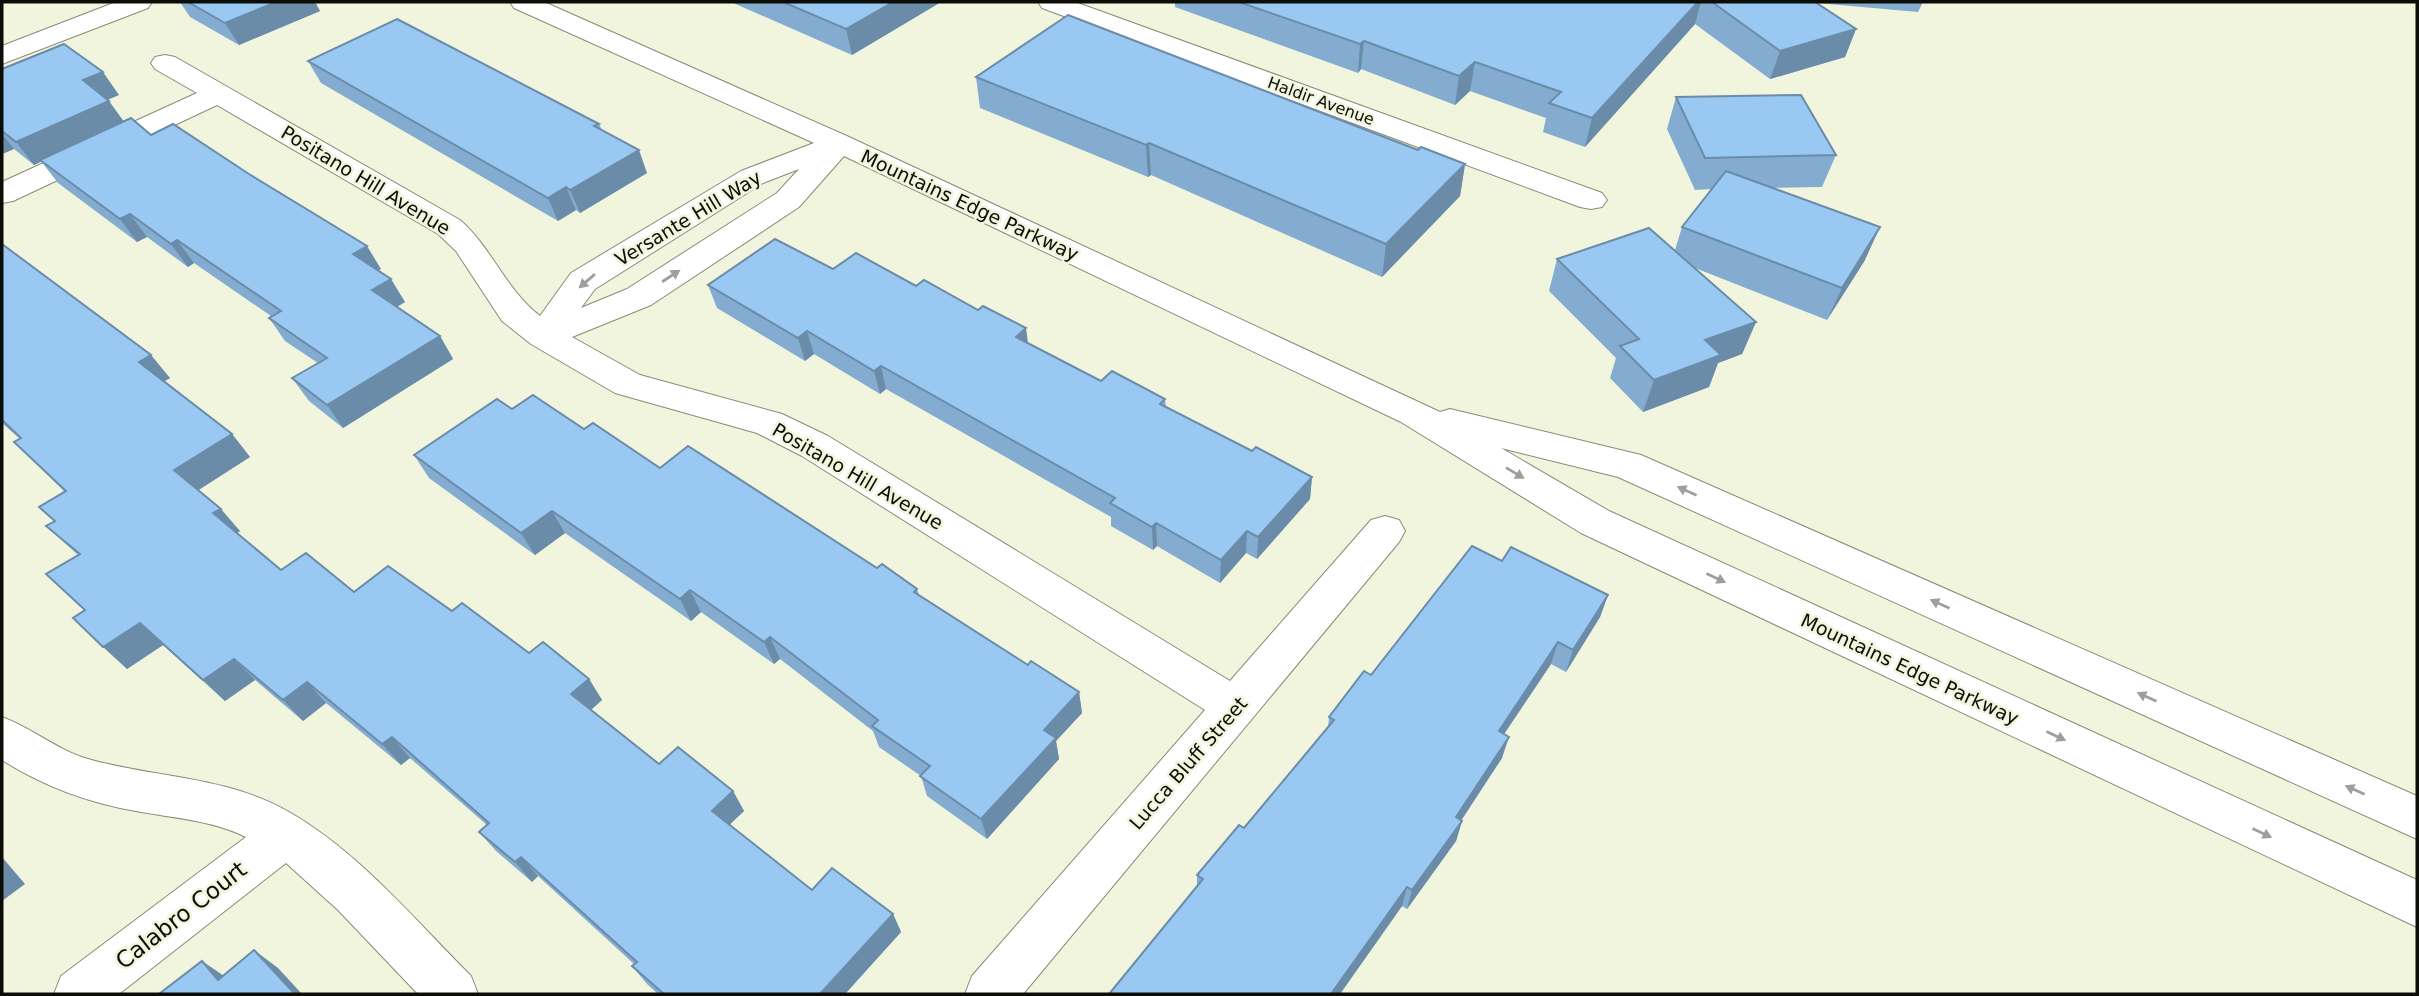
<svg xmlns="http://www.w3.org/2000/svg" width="2419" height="996" font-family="'DejaVu Sans',sans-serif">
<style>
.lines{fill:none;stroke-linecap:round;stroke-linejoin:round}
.minor-casing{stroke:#898b76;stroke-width:2}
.minor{fill:#fff;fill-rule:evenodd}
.wall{fill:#84acd0}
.shaded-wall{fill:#6b8ca9}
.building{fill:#99c8f2;stroke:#6b8ca9;stroke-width:2}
.oneway{fill:#9e9e9b}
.labels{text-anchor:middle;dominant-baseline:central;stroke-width:5;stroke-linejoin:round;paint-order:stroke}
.far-street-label{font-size:16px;fill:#0c0d06;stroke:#f2f5dd}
.street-label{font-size:19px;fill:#0c0d06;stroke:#f2f5dd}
.near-street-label{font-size:23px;fill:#0c0d06;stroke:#f2f5dd}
</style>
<rect width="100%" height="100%" fill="#f2f5dd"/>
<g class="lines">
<defs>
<g id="minor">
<path d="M116,2H152L148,8L2,64V46Z"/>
<path d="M510,2H544L849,137L1440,412L1450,409L1641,455L2417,796V839L1618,477L1501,448L1609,511L2417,880V927L1581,533L1401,422L844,156L799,207L651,305L572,337L640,375L782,414L828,436L1230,681L1371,520L1385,516L1399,520L1405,531L1399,542L1023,994H965L972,976L1205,710L802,456L757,433L615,393L531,344L502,321L456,251L438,234L217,105L13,201L2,203V182L197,93L155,69L151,63L155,57L165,55L175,57L460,220C492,248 506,290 540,316L571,273L741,171L814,143L514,8ZM799,169L777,193L627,289L581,308L595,289L763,183Z"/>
<path d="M1038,2H1075L1602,193L1607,200L1602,207L1591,209L1580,207L1042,8Z"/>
<path d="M2,717C32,728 57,750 88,759C155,778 227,776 289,812C359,852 414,919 471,976L478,994H418L338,910L286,863L119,994H54L61,976L246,837C212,820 173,818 136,811C89,803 43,786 2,760Z"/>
</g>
</defs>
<use href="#minor" class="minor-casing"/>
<use href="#minor" class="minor"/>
</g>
<g class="wall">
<path d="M180,2H315L320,11L239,45L190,17Z"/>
<path d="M731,2H941L852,55Z"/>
<path d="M1175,2H1923L1918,12L1817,3L1856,29L1845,57L1770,79L1695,24L1585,147L1543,132L1546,118L1470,91L1455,105L1361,69L1358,73L1175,7Z"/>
<path d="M308,61L599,124L602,130L647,173L580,213L576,210L558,221L321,83Z"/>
<path d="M2,69L119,95L107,100L123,122L151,135L381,269L378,270L405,302L397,307L440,336L453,359L343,428L309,401L292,378L318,363L285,341L269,318L271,316L194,263L188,267L147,237L137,242L58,183L41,161L34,165L14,149L2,154Z"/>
<path d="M976,77L1418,150L1465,164L1460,196L1382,277L1151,175L1148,177L980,108Z"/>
<path d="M1676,97L1836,155L1822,187L1771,188L1865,260L1827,320L1695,268L1756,322L1742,354L1718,363L1709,387L1643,412L1610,378L1616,358L1549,291L1557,259L1675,250L1682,227L1712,189L1695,190L1667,129Z"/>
<path d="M2,244L170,378L164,381L232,434L250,457L198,490L240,531L237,533L281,570L354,592L452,611L529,653L589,679L602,700L591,710L659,764L733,791L744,811L729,825L812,890L893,914L901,932L845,994H658L647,984L632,966L634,964L538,876L532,882L496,851L479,832L487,825L410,758L401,765L326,703L303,721L255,680L225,701L163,645L127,669L85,610L78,555L46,526L54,521L39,507L64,491L14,442L20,439L2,423Z"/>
<path d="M833,269L916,286L1101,381L1165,399L1166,407L1252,451L1312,477L1310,499L1257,559L1246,553L1220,583L1157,546L1153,550L1111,526V517L886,389L880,394L814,354L805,361L717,308L708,285Z"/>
<path d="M512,409L584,429L660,468L877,568L917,589L919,595L1028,665L1079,692L1082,713L1056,741L1059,759L987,839L927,796L921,776L879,747L873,731L780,659L774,664L701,612L691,621L565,533L535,555L429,478L414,455Z"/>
<path d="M1502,561L1608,595L1600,617L1566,672L1551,664L1504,734L1502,758L1461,821H1462L1456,841L1407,909L1402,906L1340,994H1109L1197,887V875L1244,828L1328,728L1329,717L1371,675Z"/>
</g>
<g class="shaded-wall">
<path d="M276,2H315L320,11L239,45L225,23Z"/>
<path d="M893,2H941L852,55L846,29Z"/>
<path d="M1698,2H1701L1695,24L1585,147L1592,118Z"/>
<path d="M1856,29L1845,57L1770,79L1780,51Z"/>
<path d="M1364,41L1361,69L1358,73L1360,44Z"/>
<path d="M1475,62L1470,91L1455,105L1459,76Z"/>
<path d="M103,72L119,95L99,103L83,80Z"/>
<path d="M109,101L125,123L34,165L16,142Z"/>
<path d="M2,134L14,149L2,154Z"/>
<path d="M1149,143L1151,175L1148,177L1146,145Z"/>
<path d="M639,150L647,173L580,213L570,190Z"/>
<path d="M1465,164L1460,196L1382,277L1386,244Z"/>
<path d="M566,187L576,210L558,221L548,198Z"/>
<path d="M130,214L147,237L137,242L120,219Z"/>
<path d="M1880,227L1865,260L1827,320L1842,288Z"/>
<path d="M177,240L194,263L188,267L171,244Z"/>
<path d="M367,246L381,269L367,277L353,254Z"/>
<path d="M391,279L405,302L386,313L372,290Z"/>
<path d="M1756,322L1742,354L1718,363L1709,387L1643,412L1654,380L1705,340Z"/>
<path d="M1026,328L1029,351L1016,337Z"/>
<path d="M807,331L814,354L805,361L798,338Z"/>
<path d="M440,336L453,359L343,428L327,405Z"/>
<path d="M151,355L170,378L158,385L139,362Z"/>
<path d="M881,366L886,389L880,394L874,371Z"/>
<path d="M232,434L250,457L194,493L174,470Z"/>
<path d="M1312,477L1310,499L1257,559L1258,537Z"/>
<path d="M221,509L240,531L233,536L213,513Z"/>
<path d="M552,511L565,533L535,555L521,533Z"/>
<path d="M1156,523L1157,546L1153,550L1152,527Z"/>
<path d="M1247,531L1246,553L1220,583L1221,560Z"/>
<path d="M690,590L701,612L691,621L680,599Z"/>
<path d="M1608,595L1600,617L1566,672L1573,650Z"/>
<path d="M140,623L163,645L127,669L103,647Z"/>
<path d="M770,637L780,659L774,664L764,642Z"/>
<path d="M1558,642L1551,664L1492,752L1499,731Z"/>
<path d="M234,659L255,680L225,701L203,680Z"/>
<path d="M589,679L602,700L585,715L571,694Z"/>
<path d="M307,682L326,703L303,721L283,700Z"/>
<path d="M1079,692L1082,713L1056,741L1059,759L987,839L981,819L1044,730Z"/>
<path d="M392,737L410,758L401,765L382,744Z"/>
<path d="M1509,737L1502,758L1450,837L1456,817Z"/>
<path d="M733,791L744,811L723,831L712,811Z"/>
<path d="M1462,821L1456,841L1407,909L1412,890Z"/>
<path d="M2,857L25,884L2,901Z"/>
<path d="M521,857L538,876L532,882L515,862Z"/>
<path d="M1407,887L1402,906L1340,994H1331Z"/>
<path d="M893,914L901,932L845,994H820Z"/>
<path d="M254,950L278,968L302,994H295Z"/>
<path d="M202,961L227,978L218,980Z"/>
</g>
<g class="building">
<path d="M188,2H276L225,23Z"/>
<path d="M783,2H893L846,29Z"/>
<path d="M1239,2H1698L1592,118L1549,103L1561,92L1475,62L1459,76L1364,41L1360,44Z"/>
<path d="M1712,2H1815L1856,29L1780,51Z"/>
<path d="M1068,15L1418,150L1421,147L1465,164L1386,244L1149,143L1146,145L976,77Z"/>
<path d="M397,19L599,124L594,126L639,150L570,190L566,187L548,198L308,61Z"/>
<path d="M64,44L103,72L83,80L109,101L16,142L2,131V69Z"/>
<path d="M1801,95L1836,155L1705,158L1676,97Z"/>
<path d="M131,118L151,135L173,124L249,174L367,246L353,254L391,279L372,290L440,336L327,405L292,378L327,358L269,318L281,311L177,240L171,244L130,214L120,219L40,160Z"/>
<path d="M1726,171L1880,227L1842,288L1682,227Z"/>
<path d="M1649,228L1756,322L1705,340L1721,355L1654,380L1620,346L1639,339L1557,259Z"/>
<path d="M775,239L833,269L856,253L916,286L924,280L978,310L983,306L1026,328L1016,337L1101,381L1112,371L1165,399L1160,404L1252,451L1256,447L1312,477L1258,537L1247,531L1221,560L1156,523L1152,527L1110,503L1115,498L881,366L874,371L807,331L798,338L708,285Z"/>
<path d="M2,244L151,355L139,362L232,434L174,470L221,509L213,513L281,570L306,553L354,592L388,566L452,611L462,603L529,653L543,642L589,679L571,694L659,764L678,747L733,791L712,811L812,890L832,868L893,914L820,994H664L632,966L637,962L521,857L515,862L479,832L489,823L392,737L382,744L307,682L283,700L234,659L203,680L140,623L103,647L73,618L85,610L46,574L80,554L46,526L55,521L39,507L66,491L14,442L21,438L2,420Z"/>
<path d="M533,395L584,429L593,423L660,468L688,446L877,568L882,564L917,589L914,592L1028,665L1031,661L1079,692L1044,730L1056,738L981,819L920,776L930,766L872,726L878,720L770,637L764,642L690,590L680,599L552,511L521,533L414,455L497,399L512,409Z"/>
<path d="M1472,546L1502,561L1511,547L1608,595L1573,650L1558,642L1499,731L1509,737L1456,817L1462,821L1412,890L1407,887L1331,994H1109L1203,879L1197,875L1239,825L1244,828L1334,720L1329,717L1364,671L1371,675Z"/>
<path d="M254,950L295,994H159L202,961L218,980Z"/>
</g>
<defs><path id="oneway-solid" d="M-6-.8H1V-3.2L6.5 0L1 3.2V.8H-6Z" transform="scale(1.75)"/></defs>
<g class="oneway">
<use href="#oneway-solid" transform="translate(671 276) rotate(-33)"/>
<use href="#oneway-solid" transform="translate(587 281) rotate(139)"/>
<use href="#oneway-solid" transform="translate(1515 473) rotate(31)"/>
<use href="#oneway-solid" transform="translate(1687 491) rotate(-156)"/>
<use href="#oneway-solid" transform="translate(1716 578) rotate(25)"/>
<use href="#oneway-solid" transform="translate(1940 604) rotate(-156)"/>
<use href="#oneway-solid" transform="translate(2147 697) rotate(-156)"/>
<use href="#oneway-solid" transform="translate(2056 736) rotate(25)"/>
<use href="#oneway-solid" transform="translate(2355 790) rotate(-156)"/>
<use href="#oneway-solid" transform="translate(2262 833) rotate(25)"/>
</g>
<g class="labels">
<g class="far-street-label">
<text transform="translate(1321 101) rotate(20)">Haldir Avenue</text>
</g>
<g class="street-label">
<text transform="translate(366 180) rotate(31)">Positano Hill Avenue</text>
<text transform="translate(970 205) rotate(25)">Mountains Edge Parkway</text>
<text transform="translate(688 218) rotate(-31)">Versante Hill Way</text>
<text transform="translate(858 476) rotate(30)">Positano Hill Avenue</text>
<text transform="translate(1910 669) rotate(25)">Mountains Edge Parkway</text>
<text transform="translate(1188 763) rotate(-49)">Lucca Bluff Street</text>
</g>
<g class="near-street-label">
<text transform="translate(181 915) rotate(-38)">Calabro Court</text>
</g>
</g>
<rect width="2419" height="996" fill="none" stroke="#0c0d06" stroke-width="7"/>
</svg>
